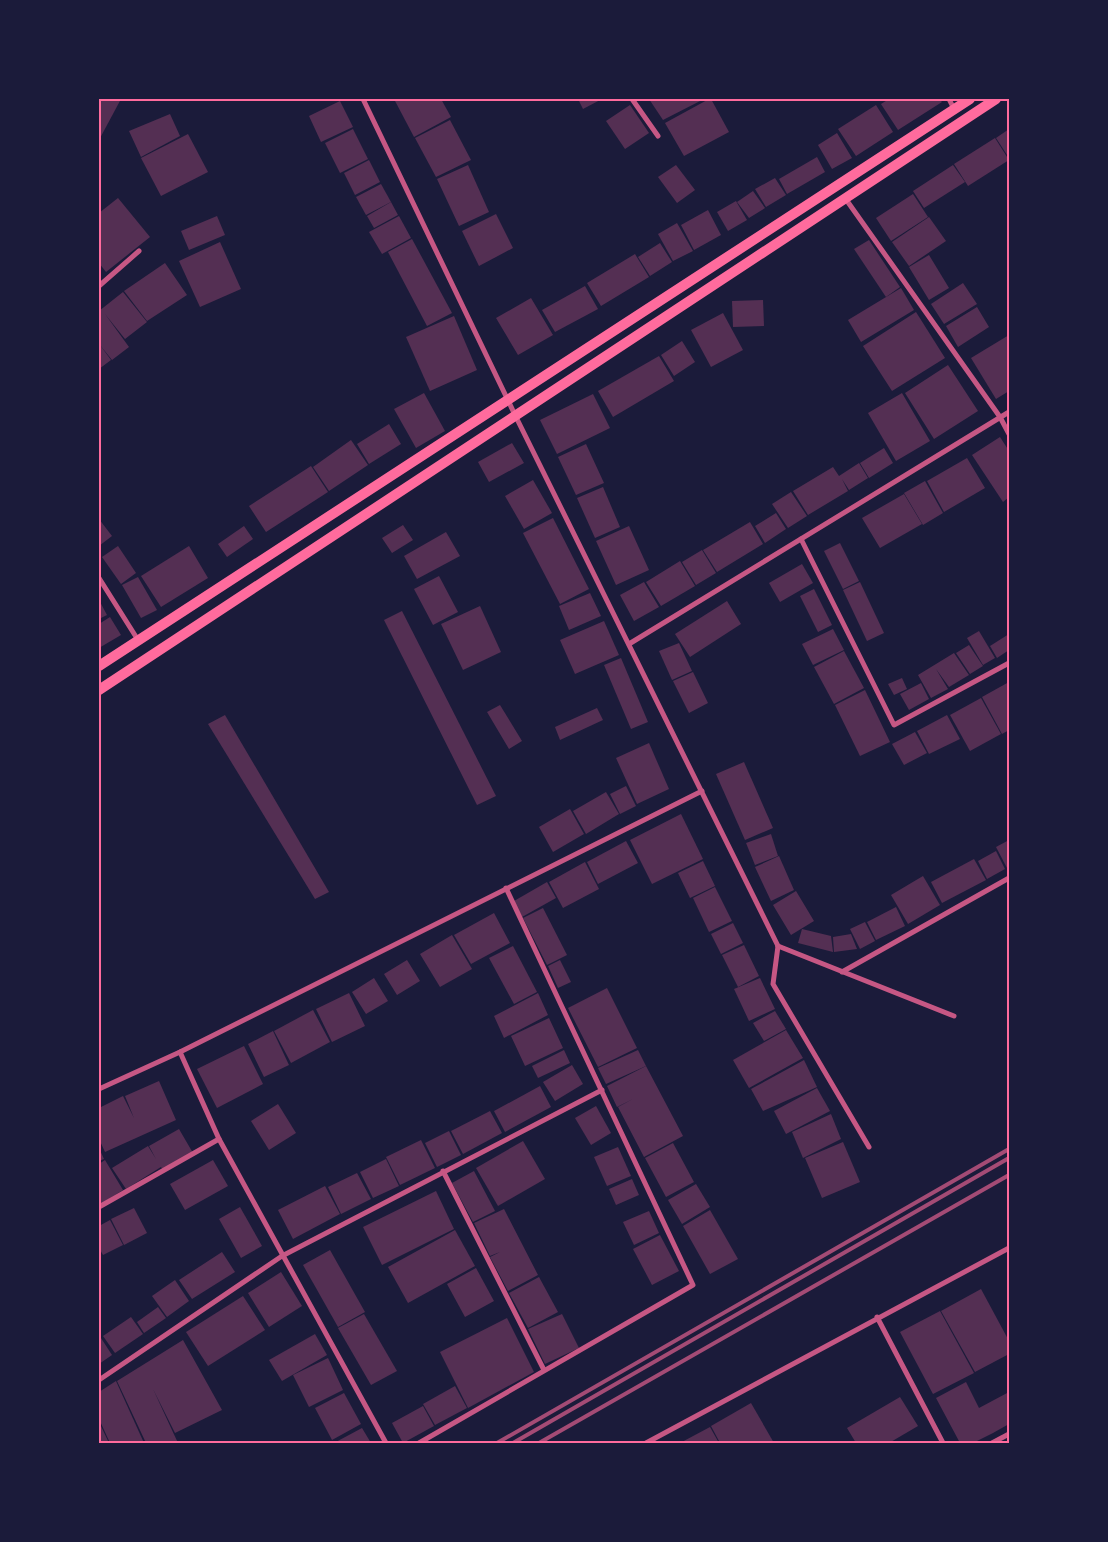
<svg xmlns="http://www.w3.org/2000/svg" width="1108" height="1542" font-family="Raleway,sans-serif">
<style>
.building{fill:#542f53}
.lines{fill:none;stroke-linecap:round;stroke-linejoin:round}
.minor{stroke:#c65784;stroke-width:5}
.primary{stroke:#ff6b9d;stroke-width:10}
.rail{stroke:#a44b75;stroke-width:4}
.neatline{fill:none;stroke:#ff6b9d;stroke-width:2}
</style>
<rect width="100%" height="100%" fill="#1b1b3a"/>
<g class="building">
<path d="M99,99H121L99,140Z"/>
<path d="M394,99H441L451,117L414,137Z"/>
<path d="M578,99H602L583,109Z"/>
<path d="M649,99H704L663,120Z"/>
<path d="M709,99H711L729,132L684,156L665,123Z"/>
<path d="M889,99H939L942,102L898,130L881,104Z"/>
<path d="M340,101L353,127L321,142L309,116Z"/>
<path d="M630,105L649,133L625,149L606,121Z"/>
<path d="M876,105L893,132L856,156L838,129Z"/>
<path d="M170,114L180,136L141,157L129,131Z"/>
<path d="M450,120L471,160L436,177L415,138Z"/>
<path d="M353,129L368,159L340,173L325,143Z"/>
<path d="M1009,129V158L996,138Z"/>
<path d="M837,133L852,158L832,169L818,145Z"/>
<path d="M188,134L208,172L161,196L141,158Z"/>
<path d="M995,138L1009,160L968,186L954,164Z"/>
<path d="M817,157L825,172L787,194L779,179Z"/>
<path d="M369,160L380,182L355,195L344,173Z"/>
<path d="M468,165L489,212L459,226L437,179Z"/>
<path d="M676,165L695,190L677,203L658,177Z"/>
<path d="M953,165L965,182L924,208L913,191Z"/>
<path d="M775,178L786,195L766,207L755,189Z"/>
<path d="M381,184L391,202L366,215L356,197Z"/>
<path d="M753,191L765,208L749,218L737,202Z"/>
<path d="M913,194L928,217L891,241L876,218Z"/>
<path d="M118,198L150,237L106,272L99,263V213Z"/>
<path d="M736,201L747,220L728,231L717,212Z"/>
<path d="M391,202L398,215L374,228L367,216Z"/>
<path d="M708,210L721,235L694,250L681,225Z"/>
<path d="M496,214L513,248L479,266L462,231Z"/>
<path d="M217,216L225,235L189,250L181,231Z"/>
<path d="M399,216L411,238L382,254L369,232Z"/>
<path d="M929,217L946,241L909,266L892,242Z"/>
<path d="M677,223L693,251L673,261L658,234Z"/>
<path d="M412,239L452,313L427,326L388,252Z"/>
<path d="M869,240L900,287L886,297L854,249Z"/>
<path d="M220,242L241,289L200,307L179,261Z"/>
<path d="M660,243L672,262L650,276L638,257Z"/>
<path d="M635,254L649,277L601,306L587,283Z"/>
<path d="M929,255L949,288L929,300L909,267Z"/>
<path d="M165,263L187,295L147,321L124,291Z"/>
<path d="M963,283L977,304L944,324L931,304Z"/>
<path d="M585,286L598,309L555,332L542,310Z"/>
<path d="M901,288L914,310L861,342L848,320Z"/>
<path d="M123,292L147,322L125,339L105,314L129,347L112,360L100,345L111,360L99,369V311Z"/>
<path d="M531,298L553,335L518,355L496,318Z"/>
<path d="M763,300L764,326L733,327L732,301Z"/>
<path d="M977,307L989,327L958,347L946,326Z"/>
<path d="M916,312L945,358L892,391L863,346Z"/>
<path d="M723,313L743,350L711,367L691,330Z"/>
<path d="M454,316L477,370L430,391L406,337Z"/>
<path d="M1009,335V391L996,399L971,358Z"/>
<path d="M682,341L695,362L674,376L661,355Z"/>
<path d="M659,356L674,381L613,417L598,391Z"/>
<path d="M948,365L978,411L934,439L905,393Z"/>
<path d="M424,393L445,431L416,448L394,409Z"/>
<path d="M902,393L930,441L896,461L868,413Z"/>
<path d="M593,394L610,428L557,454L540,420Z"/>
<path d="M389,424L401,444L369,464L357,444Z"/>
<path d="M1000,437L1009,451V497L1003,502L972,455Z"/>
<path d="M351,440L368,465L329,491L313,467Z"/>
<path d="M512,443L524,463L489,482L478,462Z"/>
<path d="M586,444L604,483L576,495L558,457Z"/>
<path d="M884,448L893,463L869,478L860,463Z"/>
<path d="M967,458L985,488L944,512L927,481Z"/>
<path d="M859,463L868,478L849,490L842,479L848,491L808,515L793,491L833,467L839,476Z"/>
<path d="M311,466L328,492L266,532L249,506Z"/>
<path d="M533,480L552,513L524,529L505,496Z"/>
<path d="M925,481L943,513L923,525L904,493Z"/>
<path d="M603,487L620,527L595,538L577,498Z"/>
<path d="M791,492L807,516L788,528L772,504Z"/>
<path d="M904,494L922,524L880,548L862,518Z"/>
<path d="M776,513L786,529L765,543L755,526Z"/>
<path d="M553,518L589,589L560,604L523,533Z"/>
<path d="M99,519L112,536L99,546Z"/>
<path d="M750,522L763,544L717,572L703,550Z"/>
<path d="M403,525L413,540L392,553L382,538Z"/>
<path d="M244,526L253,539L227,557L218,544Z"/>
<path d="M629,526L649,570L616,585L596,541Z"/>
<path d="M446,532L460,556L417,579L404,556Z"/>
<path d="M840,543L859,581L843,589L824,551Z"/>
<path d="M118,546L136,573L121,584L102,557Z"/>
<path d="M189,546L208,578L161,607L141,576Z"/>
<path d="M702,550L716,573L696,585L682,562Z"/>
<path d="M680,561L695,586L661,606L646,582Z"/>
<path d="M802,564L813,583L780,602L769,583Z"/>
<path d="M439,576L458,612L433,625L414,589Z"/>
<path d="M138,577L157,610L141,618L122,585Z"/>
<path d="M644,582L659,607L634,621L620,595Z"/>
<path d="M860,582L884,633L867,641L843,590Z"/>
<path d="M814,589L832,625L818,632L800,596Z"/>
<path d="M590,593L601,616L569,630L559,606Z"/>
<path d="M99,600L107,615L99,619Z"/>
<path d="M727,601L741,624L690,657L675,634Z"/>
<path d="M480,606L501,652L463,670L441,624Z"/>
<path d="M402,611L496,796L477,805L384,620Z"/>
<path d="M110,617L121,635L99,648V624Z"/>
<path d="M604,621L619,655L575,674L560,640Z"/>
<path d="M833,629L844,650L813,665L802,644Z"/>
<path d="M979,631L995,658L983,665L967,638Z"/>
<path d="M1009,634V650L997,658L990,646Z"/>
<path d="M679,643L692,671L672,680L659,651Z"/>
<path d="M969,645L983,666L970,674L956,653Z"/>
<path d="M844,651L864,688L834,704L814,667Z"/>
<path d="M954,653L969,675L949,687L936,669L948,689L931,698L918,675Z"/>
<path d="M621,658L648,722L631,729L604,665Z"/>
<path d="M693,672L708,703L689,713L673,681Z"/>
<path d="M902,678L907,689L894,695L888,684Z"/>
<path d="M1009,682V730L1002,734L982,697Z"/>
<path d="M921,683L929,699L909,710L900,694Z"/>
<path d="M865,690L890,742L860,756L835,705Z"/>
<path d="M981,698L1001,734L970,751L950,715Z"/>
<path d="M500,705L522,741L509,749L487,712Z"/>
<path d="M597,708L603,720L560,740L555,727Z"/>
<path d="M225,715L329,892L315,899L208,724Z"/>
<path d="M947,715L960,739L929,754L917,731Z"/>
<path d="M915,732L927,753L904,765L892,744Z"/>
<path d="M649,743L669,789L637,804L616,758Z"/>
<path d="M744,762L773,828L745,840L716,774Z"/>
<path d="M626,786L636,806L620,814L610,794Z"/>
<path d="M606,792L619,814L586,834L573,811Z"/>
<path d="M570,809L584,834L553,852L539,827Z"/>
<path d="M681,814L703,859L652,884L630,840Z"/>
<path d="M771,834L778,856L755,865L746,843Z"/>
<path d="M1009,840V867L1007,868L996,847Z"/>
<path d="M626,841L638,863L598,884L587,862Z"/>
<path d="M996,851L1005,869L987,879L978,861Z"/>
<path d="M779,856L794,890L771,901L755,867Z"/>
<path d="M974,859L986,880L942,903L931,882Z"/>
<path d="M703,861L715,886L690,898L678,873Z"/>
<path d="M585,862L599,889L563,908L549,882Z"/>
<path d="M923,876L940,905L908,924L891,895Z"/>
<path d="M547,882L556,898L522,917L514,901Z"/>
<path d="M715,887L732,921L709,932L693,898Z"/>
<path d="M796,891L814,921L791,935L773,905Z"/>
<path d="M896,907L905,926L876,940L867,922Z"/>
<path d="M543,908L567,955L547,965L523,918Z"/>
<path d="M494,913L510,943L471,964L454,935Z"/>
<path d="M865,922L875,941L860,949L850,929Z"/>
<path d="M733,923L743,943L721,954L711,934Z"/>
<path d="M802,929L831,936L833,952L798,943Z"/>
<path d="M851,934L857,949L834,952L833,937Z"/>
<path d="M452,935L472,969L440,987L420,954Z"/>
<path d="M744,945L759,976L738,987L722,955Z"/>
<path d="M513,946L537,992L514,1004L489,958Z"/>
<path d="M407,960L420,981L397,995L384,974Z"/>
<path d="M560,960L571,982L558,988L548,966Z"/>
<path d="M374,978L388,1001L366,1014L352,992Z"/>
<path d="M760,978L775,1009L749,1021L734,989Z"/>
<path d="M607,988L637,1048L598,1067L568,1008Z"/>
<path d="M349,993L365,1026L332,1042L316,1009Z"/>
<path d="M538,993L548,1015L504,1038L494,1016Z"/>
<path d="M313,1010L330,1042L291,1063L274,1031Z"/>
<path d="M775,1011L786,1029L764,1041L753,1023Z"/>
<path d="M549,1018L563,1048L525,1066L511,1036Z"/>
<path d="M786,1030L803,1058L749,1088L733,1060Z"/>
<path d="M273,1031L289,1065L264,1077L248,1044Z"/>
<path d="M244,1046L263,1084L217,1108L197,1069Z"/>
<path d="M564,1050L570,1063L538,1078L532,1066Z"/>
<path d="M638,1050L646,1066L606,1084L598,1068Z"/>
<path d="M804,1060L817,1087L763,1111L751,1089Z"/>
<path d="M572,1065L583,1084L555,1101L543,1082Z"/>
<path d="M646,1066L683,1136L644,1157L618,1107L633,1099L617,1107L607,1086Z"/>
<path d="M159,1081L176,1120L105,1152L99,1139V1108L123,1096L134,1118L125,1096Z"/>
<path d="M540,1086L551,1107L505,1132L494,1111Z"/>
<path d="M817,1088L830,1111L786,1134L774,1111Z"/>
<path d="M278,1104L296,1133L269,1150L251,1121Z"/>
<path d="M596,1106L611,1133L591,1145L575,1118Z"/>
<path d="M490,1111L502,1133L463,1154L451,1131Z"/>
<path d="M831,1114L841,1139L803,1158L792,1132Z"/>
<path d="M179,1129L193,1153L163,1170L161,1167L126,1189L112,1168L148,1146L156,1159L149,1146Z"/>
<path d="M449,1131L461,1155L437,1167L425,1143Z"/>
<path d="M421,1140L435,1168L400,1185L386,1157Z"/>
<path d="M523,1141L545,1179L498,1206L476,1168Z"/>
<path d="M843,1142L860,1182L822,1198L805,1158Z"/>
<path d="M673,1143L694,1182L666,1197L645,1158Z"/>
<path d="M618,1147L631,1176L607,1186L594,1157Z"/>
<path d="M99,1148L104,1159L99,1161Z"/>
<path d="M386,1159L399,1186L373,1198L360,1172Z"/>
<path d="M105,1160L123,1190L99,1205V1164Z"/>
<path d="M213,1160L228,1186L185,1210L170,1184Z"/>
<path d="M474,1171L495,1211L473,1222L452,1183Z"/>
<path d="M357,1173L371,1199L341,1214L328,1187Z"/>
<path d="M632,1179L639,1195L616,1205L609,1189Z"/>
<path d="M696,1184L710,1207L682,1224L668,1200Z"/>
<path d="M325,1186L340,1214L293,1239L278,1210Z"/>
<path d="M436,1191L454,1229L382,1265L363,1227Z"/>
<path d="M240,1207L262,1246L241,1258L219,1219Z"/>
<path d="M134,1208L147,1233L124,1245L111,1219Z"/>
<path d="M504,1209L538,1275L508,1291L490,1257L500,1252L490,1256L474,1223Z"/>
<path d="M710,1210L738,1259L710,1274L683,1226Z"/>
<path d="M649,1211L659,1233L634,1245L623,1222Z"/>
<path d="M110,1220L123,1245L103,1255L99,1248V1226Z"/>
<path d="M455,1230L475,1266L408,1303L388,1267Z"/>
<path d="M660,1235L679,1271L652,1285L633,1249Z"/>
<path d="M330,1250L365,1312L338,1327L303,1265Z"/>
<path d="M222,1252L235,1272L192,1299L179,1280Z"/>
<path d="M476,1268L494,1301L465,1317L447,1284Z"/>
<path d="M281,1272L302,1306L269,1327L248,1293Z"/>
<path d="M539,1277L558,1312L528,1328L509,1293Z"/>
<path d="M175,1280L189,1301L167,1317L152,1296Z"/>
<path d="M981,1289L1009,1341V1354L975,1372L941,1311Z"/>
<path d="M243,1296L265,1330L208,1366L186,1332Z"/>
<path d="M158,1307L166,1318L144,1333L137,1322Z"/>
<path d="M940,1311L974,1373L933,1394L900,1332Z"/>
<path d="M364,1314L397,1371L371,1385L338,1328Z"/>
<path d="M562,1314L579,1348L545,1364L528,1329Z"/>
<path d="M131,1317L143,1334L115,1353L103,1336Z"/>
<path d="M507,1318L534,1372L468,1408L440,1352Z"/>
<path d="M315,1334L327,1355L282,1381L269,1360Z"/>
<path d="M99,1335L112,1355L99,1364Z"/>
<path d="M183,1340L222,1410L175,1433L153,1389L178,1443H146L117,1381Z"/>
<path d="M328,1358L343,1390L309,1407L293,1375Z"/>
<path d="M116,1381L144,1443H110L99,1419V1392Z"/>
<path d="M966,1382L979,1408L1009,1392V1424L993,1433L989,1425L993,1433L973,1443H960L936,1398Z"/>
<path d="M455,1386L467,1408L435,1425L423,1404Z"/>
<path d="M344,1393L361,1424L332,1440L315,1408Z"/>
<path d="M900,1397L918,1426L889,1443H856L847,1428Z"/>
<path d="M751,1403L774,1443H720L711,1426Z"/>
<path d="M423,1406L434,1426L403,1443L392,1423Z"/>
<path d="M99,1422L109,1443H99Z"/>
<path d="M710,1427L719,1443H680Z"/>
<path d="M362,1428L371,1443H334Z"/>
</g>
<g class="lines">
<g class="minor">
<path d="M363,99L516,417L778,946"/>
<path d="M632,99L658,136"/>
<path d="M949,99L954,109"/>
<path d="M845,198L1000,417L1009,434"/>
<path d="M99,286L139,251"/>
<path d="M801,539L894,725L1009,663"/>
<path d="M99,578L138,640"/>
<path d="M629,644L1009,412"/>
<path d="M778,946L773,984L869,1147"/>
<path d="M778,946L954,1016"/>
<path d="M842,972L1009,878"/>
<path d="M180,1052L219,1139L386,1443"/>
<path d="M99,1089L180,1052L702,791"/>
<path d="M443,1171L544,1370"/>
<path d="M99,1207L219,1139"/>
<path d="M877,1317L943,1443"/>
<path d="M99,1380L282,1256L602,1090"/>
<path d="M419,1443L693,1285L506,888"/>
<path d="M646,1443L1009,1248"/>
<path d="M992,1443L1009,1434"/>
</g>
<g class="primary">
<path d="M99,666L970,99"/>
<path d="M99,690L996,99"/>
</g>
<g class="rail">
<path d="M497,1443L1009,1149"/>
<path d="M513,1443L1009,1158"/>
<path d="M539,1443L1009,1175"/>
</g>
</g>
<rect width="1108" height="1542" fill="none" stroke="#1b1b3a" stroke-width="200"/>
<rect x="100" y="100" width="908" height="1342" class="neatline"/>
</svg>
